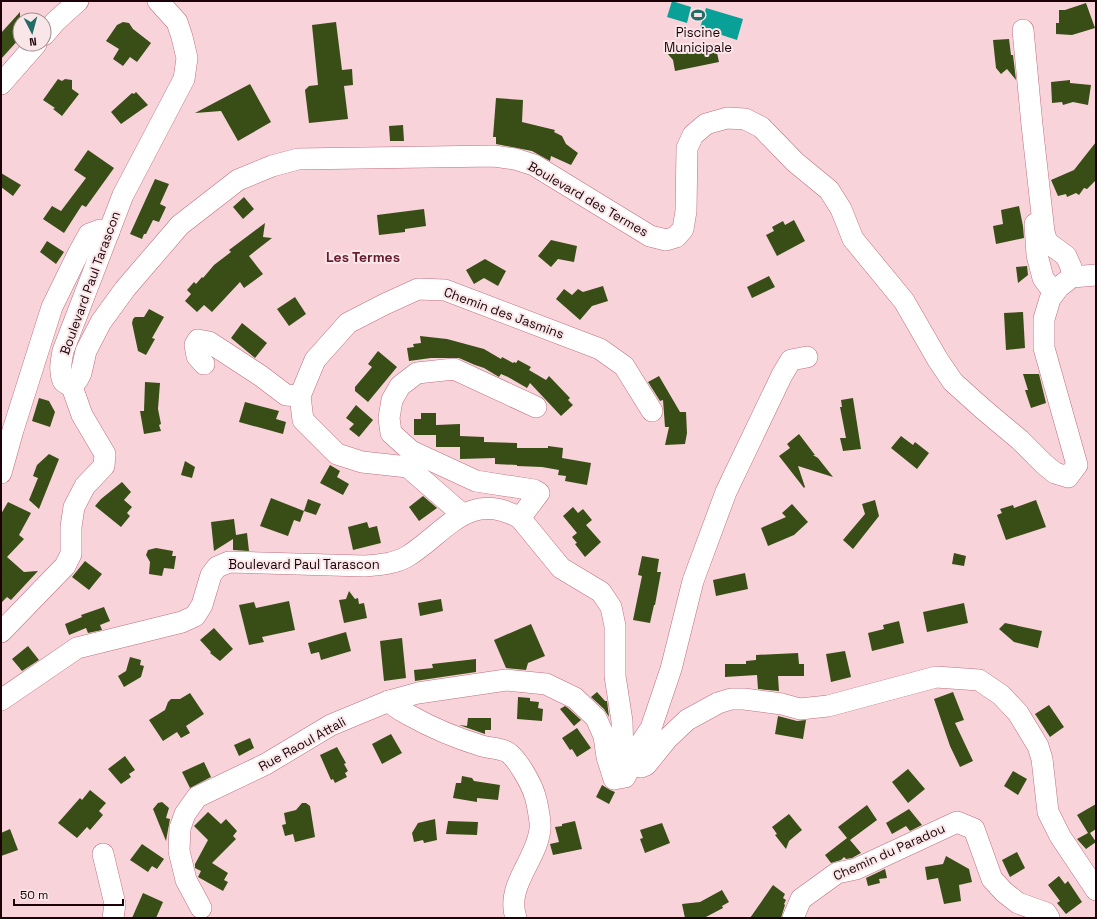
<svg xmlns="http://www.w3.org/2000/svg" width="1097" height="919" font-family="'Space Grotesk',sans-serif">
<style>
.water{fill:#09a197}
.building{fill:#394d16}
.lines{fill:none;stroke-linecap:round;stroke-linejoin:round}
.minor-casing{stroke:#bf6e7f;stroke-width:22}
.minor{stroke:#fff;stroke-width:21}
.labels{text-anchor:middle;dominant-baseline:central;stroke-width:4;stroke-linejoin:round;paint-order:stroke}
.poi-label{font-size:13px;fill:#1c0208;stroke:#f9e6e9}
.street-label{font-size:13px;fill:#1c0208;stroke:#f9e6e9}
.neighbourhood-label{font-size:14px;font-weight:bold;fill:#661d32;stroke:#f9e6e9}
</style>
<rect width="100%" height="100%" fill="#f8d4da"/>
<g class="water">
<path d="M672,1L691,7L687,23L667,17Z"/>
<path d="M706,8L743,19L737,40L700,28Z"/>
</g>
<g class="building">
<path d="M1086,3L1095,28L1072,35L1056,34V23H1059V10H1065Z"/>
<path d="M20,12V38L1,59V33Z"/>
<path d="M123,22L129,23L133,29L151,43L137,62L130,57L123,66L113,59L119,49L106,41L117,25Z"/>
<path d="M336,22L342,70L352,69L353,85L344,86L348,119L309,123L305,90L309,86L318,85L312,25Z"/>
<path d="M1009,39L1011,55H1013L1016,80L1007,69L1001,74L996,68L993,40Z"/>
<path d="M715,44L719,62L675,71L673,60L667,53Z"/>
<path d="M58,79L62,81L65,79L72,80V89L79,94L62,116L53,109L55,108L43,100Z"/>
<path d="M1070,80V83L1091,85L1088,105L1073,102L1063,105L1062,102L1052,103L1051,82Z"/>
<path d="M250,84L271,122L238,141L221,111L195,113Z"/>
<path d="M136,92L148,105L121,124L111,112L132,93L134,94Z"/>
<path d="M496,98L523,100L522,122L555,130L554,132L562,136L566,144L578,153L571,165L551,156L550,161L532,151L496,144V137H493Z"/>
<path d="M403,125L404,141H390L389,126Z"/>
<path d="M1096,142V180L1087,189L1084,188L1079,195L1076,193L1067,197L1066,194L1058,196L1051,180L1074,170Z"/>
<path d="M88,150L114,168L86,207L82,205L64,233L43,219L52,206L61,211L86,178L74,170Z"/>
<path d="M1,173L21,185L13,196L1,187Z"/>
<path d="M155,179L169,184L160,204L166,207L159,222L153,220L146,234H144L142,239L130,234Z"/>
<path d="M244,197L254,209L243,219L233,207Z"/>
<path d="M1019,206L1023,226L1024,238L996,244L993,226L1003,224L1001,210Z"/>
<path d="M424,209L426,226L405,229V232L379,235L377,215Z"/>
<path d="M794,220L805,241L777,256L766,235L774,231L772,227L783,221L785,225Z"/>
<path d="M265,223L263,237L272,238L249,256L263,274L244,288L240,282L212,312L204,305L197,312L185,301L191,294L187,290L194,282L196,284L202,277L203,278L214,265L231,252L229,250Z"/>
<path d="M551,240L577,246L574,262L558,259L551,267L538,256Z"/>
<path d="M47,241L64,252L56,264L40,252Z"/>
<path d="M485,259L506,271L498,286L484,278L474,284L466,270Z"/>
<path d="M1027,266L1028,275L1018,283L1016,267Z"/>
<path d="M769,276L775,287L752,298L747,287Z"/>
<path d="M603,286L608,301L592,306L580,320L556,299L564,289L572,295L578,289L583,292Z"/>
<path d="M295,297L306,314L289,326L277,309Z"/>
<path d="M149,309L164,317L152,338L155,339L146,355L138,351L132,323L133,319L135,317H144Z"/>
<path d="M1023,312L1025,348L1006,350L1004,313Z"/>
<path d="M242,323L267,343L255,358L231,338Z"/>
<path d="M420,336L447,339L484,349L501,359L502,357L513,363L514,362L516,363L518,360L531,367L529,370L546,380L549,376L570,398L568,400L573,405L561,416L530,383L527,388L508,377L501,374L499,377L484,368L475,365L459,358H431L409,361L407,348L414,347L413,344L421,343Z"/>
<path d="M378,351L397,367L368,402L355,391V387L372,367L368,364Z"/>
<path d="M1023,374H1039L1046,403L1031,408L1025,390H1028Z"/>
<path d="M659,376L680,412H686L687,433L685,444L665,445L669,427H665L663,400L660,401L648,382Z"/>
<path d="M145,382L160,383L158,409L161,424L159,425L161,431L144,434L140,411H144Z"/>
<path d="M39,398L49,401L55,412L50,427L32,421Z"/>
<path d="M853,398L861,449L843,451L840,438H846L840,407H842L841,400Z"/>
<path d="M245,402L279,411L276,419L286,422L283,434L239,422Z"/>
<path d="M356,405L373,420L359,437L349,429L354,424L346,418Z"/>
<path d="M421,413H436V425L460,424V447H436V426V435H414V419H421Z"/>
<path d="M799,434L815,455H813L818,458L833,477L798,466L805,487L804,488L779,456L790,448L787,444Z"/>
<path d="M460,436L484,437V442L517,443V448H548V446L563,448L562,458L591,463L587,485L565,481L566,476L558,475L559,470L542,467L517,466V465L495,464V458L460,459Z"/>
<path d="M901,436L913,445L915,442L929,453L917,469L891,448Z"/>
<path d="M49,454L59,459L39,509L29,500L38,478L33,476L37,465Z"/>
<path d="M185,461L195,467L192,478L181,475Z"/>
<path d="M330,465L340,471L337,477L349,484L343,495L320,483Z"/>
<path d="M122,482L131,492L124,500L132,507L127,513L130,516L121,527L95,506L101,499Z"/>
<path d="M423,496L437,508L419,521L409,507Z"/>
<path d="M271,498L304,511L300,522L294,520L288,536L260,526Z"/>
<path d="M308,499L321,504L316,515L304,511Z"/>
<path d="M875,500L879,516L853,549L843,540L865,514L862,504Z"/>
<path d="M1036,500L1046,527L1006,540L997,515L1002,513L1000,509L1013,505L1014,508Z"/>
<path d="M8,502L31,513L19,535L24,539L7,557L24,572L38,571L11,600L7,597L1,603V514Z"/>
<path d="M792,504L808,522L794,535L768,546L761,528L786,517L782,513Z"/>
<path d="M573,507L578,513L583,509L592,520L586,525L601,542L585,557L575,544L577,543L572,537L577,533L563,516Z"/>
<path d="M234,519L236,535L247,533L249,551L233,550V539L214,551L211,522Z"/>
<path d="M367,522L369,528L377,526L381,543L353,550L348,527Z"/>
<path d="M156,548L173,551L172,556H176L174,569L164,568L162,576L149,574L150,562L146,555L148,550Z"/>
<path d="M954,553L966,556L964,566L952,564Z"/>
<path d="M642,556L659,559L657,572H661L655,605H654L650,623L633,620L642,576L638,575Z"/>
<path d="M85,561L102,574L89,590L72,577Z"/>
<path d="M745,573L748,589L716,596L713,580Z"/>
<path d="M349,591L355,599L358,598L359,604L364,603L367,618L344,623L339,600L346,599Z"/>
<path d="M441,599L443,611L420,616L418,603Z"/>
<path d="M289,601L295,630L262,637L264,642L249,645L239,605L254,602L256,608Z"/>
<path d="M964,603L968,623L927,632L923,612Z"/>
<path d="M104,607L110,621L100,625L102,630L88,633L86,628L69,635L65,624L82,617L81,615Z"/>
<path d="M899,621L904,643L872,651L868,633L884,629L883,625Z"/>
<path d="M1005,623L1042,631L1038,648L1014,642L999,629Z"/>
<path d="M531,624L545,656L528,663L526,670L506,668L494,640Z"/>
<path d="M214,628L233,649L220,661L210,653L211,652L200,640Z"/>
<path d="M346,632L351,651L321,660L319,652L311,654L308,643Z"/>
<path d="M402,638L406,678L384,681L380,641Z"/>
<path d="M28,646L39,660L22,671L12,659Z"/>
<path d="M845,651L851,677L831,682L826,654Z"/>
<path d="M798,653L799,664H804V676H778L779,691L758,689L757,675L725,677V664H746V661L756,660V655Z"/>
<path d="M130,657L141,660L140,665L144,666L141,677L124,687L118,676L126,671Z"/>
<path d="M476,659V672L415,681L414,670L433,668L432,664Z"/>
<path d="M597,692L605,701H607L609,717L604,709L591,697Z"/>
<path d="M953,692L964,720L955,723L973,761L960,767L950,746L934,699Z"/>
<path d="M190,693L204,714L186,726L190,733L181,738L177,732L163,741L149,720L165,710L168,702L171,699H180Z"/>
<path d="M518,697L530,698V701L539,702L538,708L543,709L542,721L517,719Z"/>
<path d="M1049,705L1064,727L1050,737L1035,714Z"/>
<path d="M565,706L568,708L581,720L574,726L560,709Z"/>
<path d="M778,716L797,721L806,720L803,739L775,734Z"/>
<path d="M468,718H491V730H485V734L459,725L467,726Z"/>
<path d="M577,728L591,748L577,757L572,749L570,750L562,738Z"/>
<path d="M391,734L402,753L382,764L372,744Z"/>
<path d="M250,738L254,748L239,756L234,745Z"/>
<path d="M337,747L346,763L344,764L348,771L345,773L347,777L335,783L333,779L331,780L320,755Z"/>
<path d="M125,756L135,770L129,774L131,777L121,784L108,769Z"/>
<path d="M204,762L211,777L190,788L182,772Z"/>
<path d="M908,769L925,789L908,803L892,782Z"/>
<path d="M1013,771L1027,779L1018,795L1004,786Z"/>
<path d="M462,776L472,778L474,781L500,785L498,800L477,798V802L453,798L456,783H461Z"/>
<path d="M602,785L610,790L615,792L609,804L596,797Z"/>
<path d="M90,790L106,803L99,811L103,815L90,830L87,827L77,838L58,823L80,798L82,800Z"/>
<path d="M162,802L169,808L166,818L170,819L166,841L153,809L158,803Z"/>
<path d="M302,803H306L310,806L315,837L295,842L293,834L285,836L282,825L286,824L284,813L296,810Z"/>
<path d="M1096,804V829L1090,833L1096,842L1086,849L1077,839L1088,833L1077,815Z"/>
<path d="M867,805L877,820L850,840L861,853L852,858L846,859L844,857L841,860L831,863L825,855L847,838L838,827Z"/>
<path d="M909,809L922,825L910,831L906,826L892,834L886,823Z"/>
<path d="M208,812L221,824L226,819L237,831L233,836L236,839L212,863L228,873L224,880L228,882L223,891L198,877L201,871L195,868V864L208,840L194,826Z"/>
<path d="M789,814L802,830L789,841L786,849L775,835L777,834L772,827Z"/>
<path d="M435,819L437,840L424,843L423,840L414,842L412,833L418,823Z"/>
<path d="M448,821L478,822L477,835L446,834Z"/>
<path d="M575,821L582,849L553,855L550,844L559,842L555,827L562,826V824Z"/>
<path d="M662,823L670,843L645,853L640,839L643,838L640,830Z"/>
<path d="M10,829L18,850L1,856V833Z"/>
<path d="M142,844L164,859L157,869L152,866L148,872L130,860Z"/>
<path d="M1017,852L1025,868L1010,877L1002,860Z"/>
<path d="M946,856L969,869L972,882L959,885L961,901L944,904L938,878L927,880L925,867L943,864Z"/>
<path d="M885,869L887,878L879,879L880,883L868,886L866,878Z"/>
<path d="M1059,876L1065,884L1068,881L1082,902L1066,914L1057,903L1060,901L1048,885Z"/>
<path d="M773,885L785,894L783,898L786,900L784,904L785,905L781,918H750Z"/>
<path d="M722,890L729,902L722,906L723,908L704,918H685L682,904L700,902Z"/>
<path d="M143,893L163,902L156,918H132Z"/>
</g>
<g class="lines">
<defs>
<g id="minor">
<path d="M1023,30L1032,125L1044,232L1047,242L1066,256L1071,267L1072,277"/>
<path d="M44,35L55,22L78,1"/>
<path d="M1,84L36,44"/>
<path d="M1035,224L1037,255L1043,278L1054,293"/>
<path d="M204,364L197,356L195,345L198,340L209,342L261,376L286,395L300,396"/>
<path d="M71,384L75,383L78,379L81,373L86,351L101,322L125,289L180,225L238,180L272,166L298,159L494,156L515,159L534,165L650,236L666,240L676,237L683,229L686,211L687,148L693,135L706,124L727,118L745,119L761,127L795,162L829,190L841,209L853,239L904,301L938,360L953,382L983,409L1020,440L1044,464L1055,473L1068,477L1077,465L1044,348V319L1050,299L1059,287L1072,277L1096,275"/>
<path d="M71,384H67L63,381C59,371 61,362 63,351L123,195L184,79L187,58L182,37L177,22L158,1"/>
<path d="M1,473L13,430L52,307L78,254L89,234L100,230L109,232"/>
<path d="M462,514L408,467L362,462L337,454L303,420L300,396L315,360L348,323L385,304L418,289L445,290L600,349L624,366L652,411"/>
<path d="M520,518L539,493L534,490L476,481L411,451L391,433L389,418L392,400L400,386L417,373L454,369L536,407"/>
<path d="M1,632L65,566L71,554V527L74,507L85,486L104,466L105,454L82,415L71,384"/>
<path d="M1,700L77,648L182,622L195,616L202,605L211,575L217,567L229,562L364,566C378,565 395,564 408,556C446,532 469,489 520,518L561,568L601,592L611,607L615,626V676L622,721L623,756L631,765"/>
<path d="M389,701C394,707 402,711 409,715C432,728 456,738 482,746C489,748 498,748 505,751C516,755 532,785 535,796C537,802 541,823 540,829C537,860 505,886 516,918"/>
<path d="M623,756L641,743L651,728L671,669L693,581L726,492L782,375L791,360L807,357"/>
<path d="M631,765L641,767L646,765L667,739L687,720L718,703L731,699H744L782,704L800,709L828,706L936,677L979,680L1001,695L1018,713L1038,746L1042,759L1048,812L1060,836L1096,890"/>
<path d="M103,854L115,904L113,918"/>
<path d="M201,908L186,880L179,851L180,828L185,814L197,797L266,764L331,725L389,701L418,693L506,680L546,684L575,698L596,718L604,736L607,757L614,779L625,777L631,765"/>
<path d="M793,918L801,899L837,873L856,869L957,822L974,829L992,879L1004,892L1018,903L1046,913L1049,918"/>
</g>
</defs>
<use href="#minor" class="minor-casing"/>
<use href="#minor" class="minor"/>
</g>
<defs>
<symbol id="stadium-bare" viewBox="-9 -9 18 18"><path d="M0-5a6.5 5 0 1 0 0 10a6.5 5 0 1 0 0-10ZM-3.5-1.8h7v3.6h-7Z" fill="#226c66" stroke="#f9e6e9" stroke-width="2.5" paint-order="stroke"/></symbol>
</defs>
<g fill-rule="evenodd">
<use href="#stadium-bare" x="688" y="5" width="20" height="20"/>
</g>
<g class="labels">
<g class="poi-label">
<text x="698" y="32">Piscine<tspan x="698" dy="15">Municipale</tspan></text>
</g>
<g class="street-label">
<text transform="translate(588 199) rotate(30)">Boulevard des Termes</text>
<text transform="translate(90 283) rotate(-70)">Boulevard Paul Tarascon</text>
<text transform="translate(504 313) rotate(20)">Chemin des Jasmins</text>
<text x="304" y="564">Boulevard Paul Tarascon</text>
<text transform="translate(302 744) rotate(-29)">Rue Raoul Attali</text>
<text transform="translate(889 852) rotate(-24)">Chemin du Paradou</text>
</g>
<g class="neighbourhood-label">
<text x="363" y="257">Les Termes</text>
</g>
</g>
<rect width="1097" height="919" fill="none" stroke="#1c0208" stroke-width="4"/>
<g transform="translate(32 32) rotate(174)"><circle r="19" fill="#f9e6e9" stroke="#a18b8f"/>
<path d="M0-3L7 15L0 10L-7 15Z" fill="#226c66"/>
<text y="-6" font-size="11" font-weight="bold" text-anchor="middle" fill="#1c0208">N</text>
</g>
<path d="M14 899v6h109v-6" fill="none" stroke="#1c0208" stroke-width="2"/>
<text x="20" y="899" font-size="12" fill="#1c0208" stroke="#f9e6e9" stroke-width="3" paint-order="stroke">50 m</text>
</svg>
